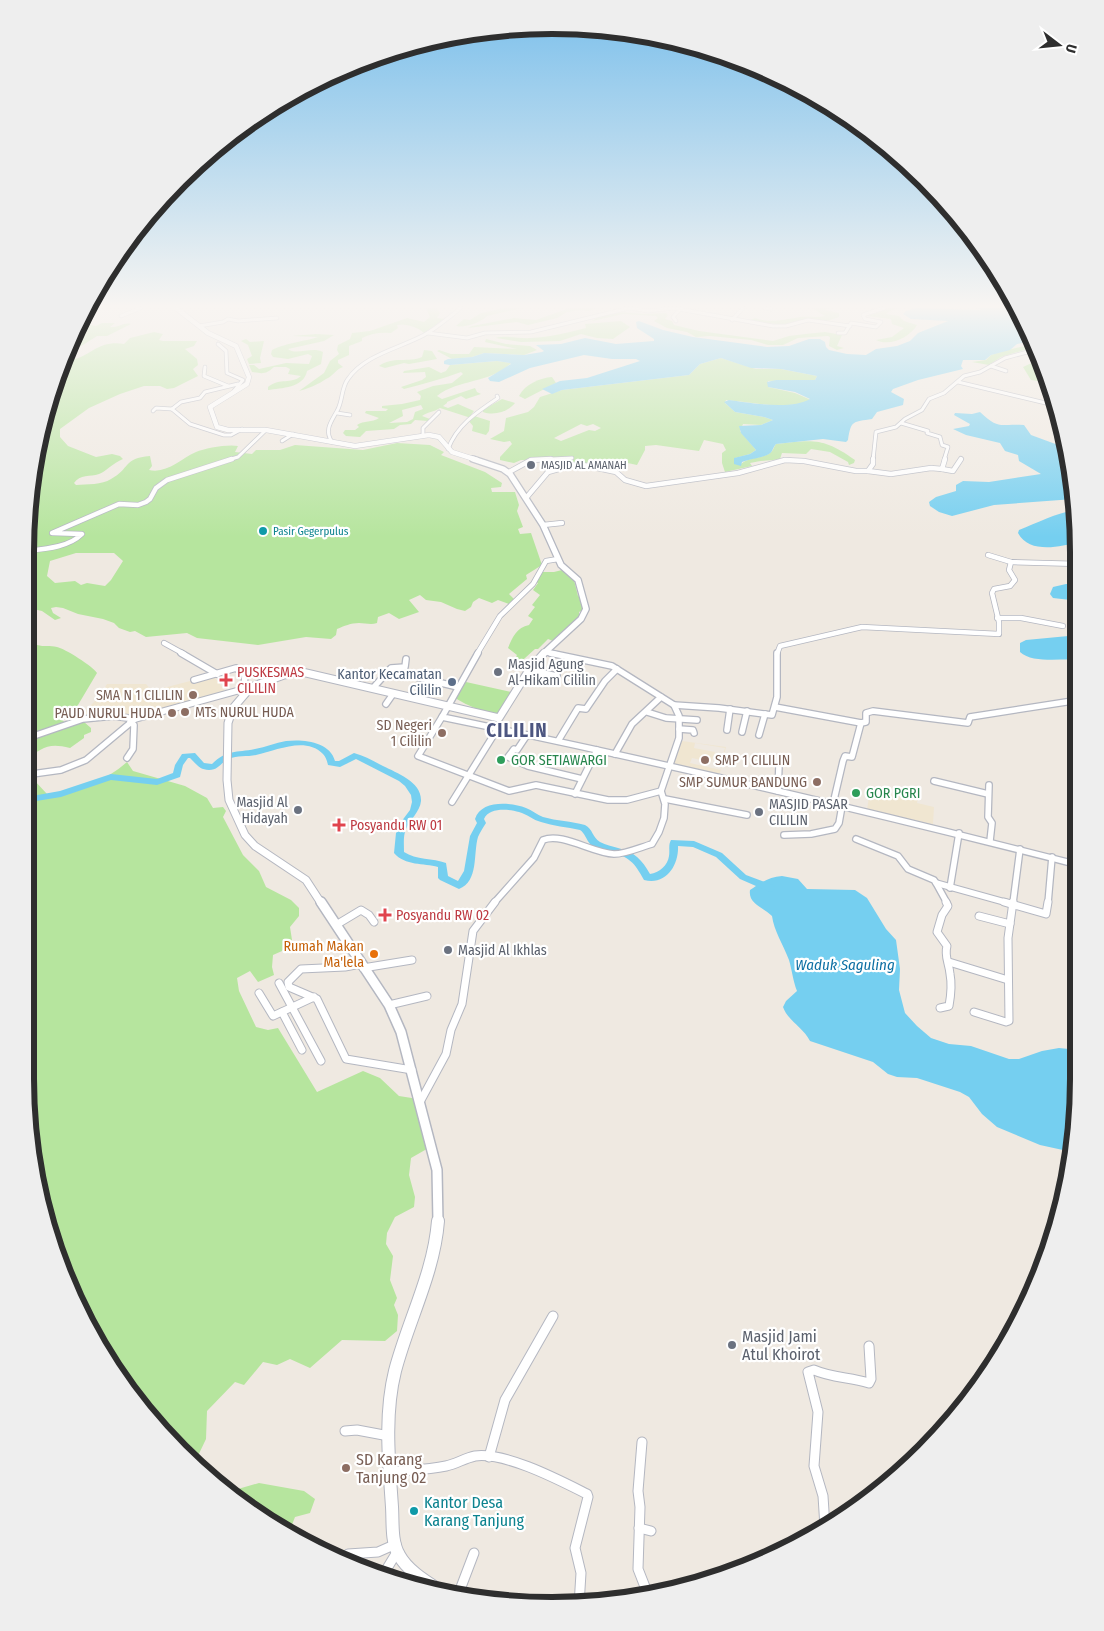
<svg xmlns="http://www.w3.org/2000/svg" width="1104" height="1631" font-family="'Fira Sans Condensed',sans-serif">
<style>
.education{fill:#f0e6d1;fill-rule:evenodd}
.green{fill:#b6e59e;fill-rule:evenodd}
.water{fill:#75cff0}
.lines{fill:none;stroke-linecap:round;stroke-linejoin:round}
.river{fill:#75cff0;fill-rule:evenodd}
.minor-far4-casing{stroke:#b4b7c1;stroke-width:4.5}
.minor-far3-casing{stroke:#b4b7c1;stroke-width:6}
.minor-far2-casing{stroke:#b4b7c1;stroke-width:8}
.minor-far1-casing{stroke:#b4b7c1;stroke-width:9}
.minor-casing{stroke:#b4b7c1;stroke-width:11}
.secondary-far4-casing{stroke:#b4b7c1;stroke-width:5.5}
.secondary-far3-casing{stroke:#b4b7c1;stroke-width:8}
.secondary-far2-casing{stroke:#b4b7c1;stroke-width:9}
.secondary-far1-casing{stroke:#b4b7c1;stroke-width:12}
.secondary-casing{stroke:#b4b7c1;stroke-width:14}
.minor-far4{stroke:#fff;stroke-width:3}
.minor-far3{stroke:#fff;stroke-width:4.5}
.minor-far2{stroke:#fff;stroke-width:5.5}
.minor-far1{stroke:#fff;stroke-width:7}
.minor{stroke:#fff;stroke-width:9}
.secondary-far4{stroke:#fff;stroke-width:4.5}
.secondary-far3{stroke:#fff;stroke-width:5.5}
.secondary-far2{stroke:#fff;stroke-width:7}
.secondary-far1{stroke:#fff;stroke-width:9}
.secondary{stroke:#fff;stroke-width:12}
.worship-dot{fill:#6b7280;stroke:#fff;stroke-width:2}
.culture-dot{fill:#0f9aa8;stroke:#fff;stroke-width:2}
.health-dot{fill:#e0444e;stroke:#fff;stroke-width:2}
.service-dot{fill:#5c6f8a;stroke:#fff;stroke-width:2}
.education-dot{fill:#8d6e63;stroke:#fff;stroke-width:2}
.leisure-dot{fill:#2e9e5b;stroke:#fff;stroke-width:2}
.food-dot{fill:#e8710a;stroke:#fff;stroke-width:2}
.labels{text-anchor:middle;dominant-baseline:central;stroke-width:4.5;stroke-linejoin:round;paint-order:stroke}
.far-worship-label{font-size:11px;fill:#5b616d;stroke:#fff;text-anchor:start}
.far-culture-label{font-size:11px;fill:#0d838f;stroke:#fff;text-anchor:start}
.worship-label{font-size:14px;fill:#5b616d;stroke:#fff;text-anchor:start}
.health-label{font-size:14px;fill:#be3a42;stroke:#fff;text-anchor:start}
.service-label{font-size:14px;fill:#4e5e75;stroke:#fff;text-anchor:end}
.education-label{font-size:14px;fill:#785e54;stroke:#fff;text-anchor:end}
.leisure-label{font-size:14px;fill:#27864d;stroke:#fff;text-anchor:start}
.food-label{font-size:14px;fill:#c56008;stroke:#fff;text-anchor:end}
.water-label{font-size:15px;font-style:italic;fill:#0d6fa3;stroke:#fff}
.near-worship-label{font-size:16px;fill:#5b616d;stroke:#fff;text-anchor:start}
.near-education-label{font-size:16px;fill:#785e54;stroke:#fff;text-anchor:start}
.near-culture-label{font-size:16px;fill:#0d838f;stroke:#fff;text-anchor:start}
.district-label{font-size:19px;font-weight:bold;letter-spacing:1px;fill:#4d5680;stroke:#fff}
.rim{fill:none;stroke:#2e2e2e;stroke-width:6}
</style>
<rect width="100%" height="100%" fill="#efe9e1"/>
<g class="education">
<path d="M213,675L225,691L208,697L132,715L118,716L109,707L91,715L82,714L99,697L107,684H146L152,691Z"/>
<path d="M682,741L726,747L719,777L671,766ZM695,743L725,748L720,765H722L721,770L690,763L692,758L711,762L715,752L694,748Z"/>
<path d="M906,788L919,792L917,803L934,807L933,824L867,810L870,790L904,798Z"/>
</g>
<g class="green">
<path d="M426,308H436L440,313L437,318L445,319L424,333C418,327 405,323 397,325L398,328L391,333C381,332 371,333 362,338V341L349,346V355L338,360V363L343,367C336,369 333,376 326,379C321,383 305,390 299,391L324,373L330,361L339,354L337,350L338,345L350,339L352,333L370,331L407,318L424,322L430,317Z"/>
<path d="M504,308H522L487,316C482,322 465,328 456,326L464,319L470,320L481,313Z"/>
<path d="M569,308H597L588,311L580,310L567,312L557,318L528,325L517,322L468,328L472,326L514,318L536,320Z"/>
<path d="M812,308H829L825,310L839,313V317L824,322L809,320L786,325L748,321L755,318C772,324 784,319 801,317C809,316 817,318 825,316Z"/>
<path d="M887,308H899L892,310L886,314L899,316L904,321L917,325C910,337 890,347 876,340L892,337L904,328L892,324L891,319L868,316Z"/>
<path d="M620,312L643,314L666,313L668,315L665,319L672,321L674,325L699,331L773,341L789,336L805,334L825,332L842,335L837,346L844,348L837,350L829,346L830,337L828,336L798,338L783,345H768L751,340L710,336L696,337L687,332L667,328L654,321L658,318L656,316L623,314L592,321L600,316Z"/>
<path d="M81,320L90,321L86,324L96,326L102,323H115L110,327C118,328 124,322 131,324L107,336H97L64,357Z"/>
<path d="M621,321L630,327L613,339L597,338L581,334L560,341L521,342L496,338C507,335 520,339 531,338C550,337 567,333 586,328L585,324Z"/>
<path d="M154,332L163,334L159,340L163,341H197L194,346L185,349L197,359L198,365L193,369L198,376L174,388L167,389L160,386H144L120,394L89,408L60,429V437L68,446L96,457L112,454L120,456L123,459C113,463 105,472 99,474C90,477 80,474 74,483L76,485C87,484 102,485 111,479C130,469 123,458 150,456L152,466L149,470C167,474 180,459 196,452C205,448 228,444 238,446L235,452L252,454L256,450H280L295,445L363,450L397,443L430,445L444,452L441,455L485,472L502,483L501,487L491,488L492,492H515L519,505L517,511L523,527L518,529L520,534L531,533L542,565L526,575L527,579L509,594L514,599L509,604L498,600L492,603L479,598L473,602L471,607L465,611L457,609L441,602L426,600L420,595L409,600L419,612L399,619L389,613L378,617L377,623C371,625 365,623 359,623C351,623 344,626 337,629L336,635L331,639L306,637L258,645L197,638L187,633L146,637L135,631L130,632L119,628L114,623L103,619L78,614L63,608L56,607L51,608L53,613L61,618L55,620L42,611L33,609L28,612L27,626L35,631L37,645C44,647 50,645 57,647C64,648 94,667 97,673L75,710L69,711L62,720L68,725L84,722L91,728V732L84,735V738L70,748C48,742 42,748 25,760C25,715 25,669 25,623C25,534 26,441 64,359C79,363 91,349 104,345C111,343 118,343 124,344L130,338ZM76,553H114L123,561L111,580L105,586L87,583L81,585L75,581L55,583L47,576L50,561Z"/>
<path d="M316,334L334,335L324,341L288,349C296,356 312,346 323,352L321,364L307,371C304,388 281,388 268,390V387C281,377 290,385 301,376L288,374L290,369L286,367H274C266,374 264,374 252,372L249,365H254L259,369L286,363L309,364L312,356L308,354L288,359L273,357L271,354L272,350C282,344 306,341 318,337L292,336Z"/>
<path d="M246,339L250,342L264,341L260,358L261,363L249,364L247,359L252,356L248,345L241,341Z"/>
<path d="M486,339L506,344L530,346L537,350L524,355L484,353L472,357L452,359L437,351L439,350L451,354H469L474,347L517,349L485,342Z"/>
<path d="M1033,344L1034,347L1001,357L989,365L972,362L986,360L991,355L1003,351Z"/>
<path d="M424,350L432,351L437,359L409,364L404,363L385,368L379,366C392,356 409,363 422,357Z"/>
<path d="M721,358L756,369H781L817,376L815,380L768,381V387L795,393L811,400C785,411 752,402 726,400L725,403L735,412L764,417L773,420L761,425L743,424L740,431L756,450L750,454L735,458V462L741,464C749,456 766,459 772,451C774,449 774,446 776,444C813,440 823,437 855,460L854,463L849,465L848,462L830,452L811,449L806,454L782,453L780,459C768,461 762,460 750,463L752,466L725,472L722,463V453L726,450L723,444L704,440L699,451L656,445L645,446V450L637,465L623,462H618L614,467L605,468L570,464L567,462V460L573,459L521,460L514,463L500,460V457L512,444L510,441L504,442L490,439L504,431L506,418L528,412L534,407L540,397L562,390L689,375L700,364ZM581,424L587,426L593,424L601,428L595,431L589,430L561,441L554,438Z"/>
<path d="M1038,360L1046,382L1031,380L1023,367Z"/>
<path d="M497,361L511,363C492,383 458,379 437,396L442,399L475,388L477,392L481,394L466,399L461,396L447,402V403L443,406L448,408L458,404L474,411L471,415L490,421L489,431L486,435L472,431L473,426L468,420L471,418L440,408C434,412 427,412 422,416L430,419L428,421L415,420L411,424L400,425L394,429L366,431L360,437L346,436L343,433L345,430H355L359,427L357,425C364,420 372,423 379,418L365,413L366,411H386L388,409L382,408V406L402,404L420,400L421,396L417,392L433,386L452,383L463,374L461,372C442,379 423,384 404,389L401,387L422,380L426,377L425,372L403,373L404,371L429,367L441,373L446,371L450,365ZM421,405L423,409L415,412L413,419L407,422L389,423L403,416L402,410Z"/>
<path d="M552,377L556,383L525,399L519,396C525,384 540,378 552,377Z"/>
<path d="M502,399L515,403C508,412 494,416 483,412V410Z"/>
<path d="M562,570L574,580L578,596L581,597L585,609L579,612V614L582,616L553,641L548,639L538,649H535L515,667L510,666L517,655L508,648C512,638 517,627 529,625L533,619L528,616L535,607L532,605L540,595L533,590L538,583L533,581L540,572H554Z"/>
<path d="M466,682L511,692L499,712L496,714C481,711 468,706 455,698Z"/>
<path d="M127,762L133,771L185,786L207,798L213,808L223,807L226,811L223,817L243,855L259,871L266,887L291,900L299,908V916L290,927L292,940L282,951L273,955L272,967L274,975L258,982L250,971L237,978L239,991L256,1027L268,1030L278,1028L317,1092L363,1071L380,1078L399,1096L418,1099L432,1146L411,1158L409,1175L415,1197L414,1207L395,1217L387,1233L386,1244L393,1256L390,1280L397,1298L394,1305L398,1315L397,1331L385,1341L342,1340L310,1368L290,1359L277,1365L263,1362L244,1385L235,1382L207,1411L206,1439L196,1460L213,1469L210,1479L114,1372L65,1281L43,1216L25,1079V778L34,780L47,794C76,790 105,782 127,762Z"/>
<path d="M259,1483L304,1491L315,1499L310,1513L295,1517L288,1535L223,1489H238Z"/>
</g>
<g class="water">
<path d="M916,308L981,310L978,308H1018L1025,319L1032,341L1017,344L1010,350L991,355L985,360H963L961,366L963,369L918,380L893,389L891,392L904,399L903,405L877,412L872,419C853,422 851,420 848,440L846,442L823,439L776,444C774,446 773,449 772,451C768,458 750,458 742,462L741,466L734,464V458L750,454L756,450L741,433L739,426L761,425L773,420L764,417L735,412L724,402L729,400C750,403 792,410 810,399L795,392L768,387L767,382L776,380H815L817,376L781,369L751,368L721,358L700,364L689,375L562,390L552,394L542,389L560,381L587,378L640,361L636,359H612L584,355L530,368L499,382L490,381L488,378L511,364L510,363L497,361L450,365L444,364V361L448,359L472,357L484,353L524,355L542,352L544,351L536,345L561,344L585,338L616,344L654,341V339L637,328L636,322L639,321L663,330L693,337L767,347L789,346L809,339H820L825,342L826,347L829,350L847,354L866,355L876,349L897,346L910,341L918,333L948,321L911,319L903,314L906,311Z"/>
<path d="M980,412C1000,431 1000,423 1024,425L1031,435L1069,449L1074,499L994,505L952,516L939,512L930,506L929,502L936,497L956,491V485L963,481L989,482L1041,474L1019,461L1018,455L1005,451L1000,443L966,435L953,429L969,426L970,424L954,415L955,413L972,414Z"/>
<path d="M1075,510L1078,542C1060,547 1029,554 1018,533L1019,530C1037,523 1056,513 1075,510Z"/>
<path d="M1066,584H1079V601L1053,598L1050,594L1053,587Z"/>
<path d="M1079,635V660C1062,658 1033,664 1020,652V643L1026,640Z"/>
<path d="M782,876L798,879L807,889L855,890L867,898L886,929L896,940L900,969L899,990L905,1013L917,1026L931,1038L949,1044L971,1046L1009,1059H1019L1042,1051L1059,1048L1079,1050V1079L1072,1152L1040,1145L997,1127L982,1114L969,1097L960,1092L917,1078L897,1077L888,1074L873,1062L810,1041C803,1027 788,1021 783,1007L786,1001L797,991C793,981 792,970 789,960C783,944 774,931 772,916C763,907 748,904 750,890C760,883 769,877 782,876Z"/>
</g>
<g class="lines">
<path class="river" d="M286,741C302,739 330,741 335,761H339L354,753C365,756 373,761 383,766C397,773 422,782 421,801C420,812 410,819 406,829C403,836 404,844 404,852C416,860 433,858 446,863L448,876L458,881L464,871L470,836L477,823L475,819C481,800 510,802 526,808C532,810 537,815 543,817C557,821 571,821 585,825C593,829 592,837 600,842C606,845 612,846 618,848C635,852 642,860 650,874C659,873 668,865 669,856C670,850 668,845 671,840L694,841L722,853L746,875L773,885L775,888L773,891L770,892L740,879L716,857L693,847L678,846C679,865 666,886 644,880C634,862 630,857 609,852C603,851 596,849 591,845C586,840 585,833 580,830C567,827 553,826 541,822C533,820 527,814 519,812C509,809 489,807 484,819L486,823C483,828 480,832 478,837C473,854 479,881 459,889L440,880L438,878V867C424,863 405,866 394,853L396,833L401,822L410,810L412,802L411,795L405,786L399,781L356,759L340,767L328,765C327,761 326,757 323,754C305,736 276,751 256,755C247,757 237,755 229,759C221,762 219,770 209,770C200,770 196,764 190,758H188L183,765L180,777L157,785L111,780L61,797L30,802L25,799V791L32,796L60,791L111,774L157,779L173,773L175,765L182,754L195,753L204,763L212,764C227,749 236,753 255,749C266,747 275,743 286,741Z"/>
<defs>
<g id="minor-far4">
<path d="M765,308L771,309"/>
<path d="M121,316L141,308"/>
<path d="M732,320L743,308"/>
<path d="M676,321L673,317L681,308"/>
<path d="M199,326L223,322L228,319L238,321L277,318"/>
<path d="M428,333L467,338L485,333L531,332L629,308L648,311L673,308L773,326H786L808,320L850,326"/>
<path d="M838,333H845L851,323L876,327L881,322L865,319L863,315L884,308"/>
<path d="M218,344L226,351L227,373L243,380L234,391"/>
<path d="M991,366L1006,371"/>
<path d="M205,367L204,376L228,386"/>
<path d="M958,382L1054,405"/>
<path d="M238,384L205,392L200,398L181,402L172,409L190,424L224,435H231L242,429"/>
<path d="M153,411L156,408L172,409"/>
<path d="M337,413L350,415"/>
<path d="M901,423L928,431L927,433L940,437L942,445L948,447L944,460"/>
<path d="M1060,423L1055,433L1064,436"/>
<path d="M423,436V428L439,412"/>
<path d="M282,441L293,434"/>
<path d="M332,442C324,430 331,422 337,411C343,401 341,388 348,379C364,355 400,348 424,335C437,328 449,317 461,308"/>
<path d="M448,449C457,425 477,412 498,398L497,396"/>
<path d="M228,460L238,457L266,430"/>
<path d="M530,460L572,458"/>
<path d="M784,460H791"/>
<path d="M873,460L876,432L896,427L905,419L922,410L929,399L944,393L964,376L980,372L1005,358L1035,350"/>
</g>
<g id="minor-far3">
<path d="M942,469L953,471L961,459"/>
<path d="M868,471L891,474L931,468L942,469L945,459"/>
<path d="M509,472L531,460L551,459"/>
<path d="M526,498L548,472L573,465H583L616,472L625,480L646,486L738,473L785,460L804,461L856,471H868L873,464V459"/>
<path d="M543,525L562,523"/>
<path d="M25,551C43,549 68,548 82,534L52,533L119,504L138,505L146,502L150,499L156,488L167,480L232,459"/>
<path d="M988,555L1011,562L1079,564"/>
<path d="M997,618H1021L1063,626"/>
<path d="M164,643L184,654"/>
<path d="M544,652L556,654"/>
<path d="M477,654L500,616L533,584L546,561L558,559"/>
<path d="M777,654L780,646L862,627L999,634V622L992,593L994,589L1010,586L1015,580L1009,570L1011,562"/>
</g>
<g id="minor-far2">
<path d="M181,653L217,674"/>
<path d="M478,653L442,717C656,761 868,811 1079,865"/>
<path d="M529,670L557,676"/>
<path d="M388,675L416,677L458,687"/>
<path d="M194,680L236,668L245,675L244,689"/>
<path d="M373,688L391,668L405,667L406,659"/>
<path d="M386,704L393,694"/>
<path d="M674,705L719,708L772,715L777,697V653"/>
<path d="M775,707L861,723L866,722V713L873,711L968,723L970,717L1079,700"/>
<path d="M647,712L666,718L697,720"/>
<path d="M442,717L418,756L509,791L536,785L608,800H627L661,791"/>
<path d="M679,729L693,730L694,733"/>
<path d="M727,730L730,709"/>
<path d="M742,732L747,711"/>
<path d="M527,735L517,750L514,749L508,757L528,766L582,779"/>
<path d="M759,735L765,714"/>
<path d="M25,739L83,719L114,716L135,719L251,687"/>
<path d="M558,741L578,708L586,709L605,681L617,669"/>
<path d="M615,754L632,724L661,697"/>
<path d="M127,758L133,749L134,725L130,722"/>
<path d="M25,775L61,770L86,760L135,719"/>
<path d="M934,781L988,794"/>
<path d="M989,785L988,817L992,823L990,841"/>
<path d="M778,791L779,765"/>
<path d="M575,794L597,750"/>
<path d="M665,799L747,815"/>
<path d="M452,802L498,728"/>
<path d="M833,804L843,761L845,756L852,757L861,723"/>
<path d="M784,835L811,834L835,829L839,823L842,806"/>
<path d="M856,839L898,856L908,869L934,880L936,883L1008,903"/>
<path d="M936,883L947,903"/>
<path d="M950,888L959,833"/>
<path d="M494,903L534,858L543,840C562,832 592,853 614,854C626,854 641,847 652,844L659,832L664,818L665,804L661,791L679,738V716L674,705L612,666L550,653"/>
<path d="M1013,903L1020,849"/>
<path d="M1048,903L1052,857"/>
</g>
<g id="minor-far1">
<path d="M1004,902L1046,914L1048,902"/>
<path d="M979,916L1010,924"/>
<path d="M336,925L361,910L369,915L374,922"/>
<path d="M949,962L1008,980"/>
<path d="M361,964L345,967L301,969L288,982L289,987L317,999L346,1059L412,1070"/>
<path d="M363,968L412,960"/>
<path d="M279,983L321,1061"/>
<path d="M259,993L273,1016L314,997"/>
<path d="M389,1005L427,996"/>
<path d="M940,1008L949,1006C951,995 952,984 950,974C949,963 944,956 947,946L937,932L942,915L948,906L946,902"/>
<path d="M282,1012L302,1050"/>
<path d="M974,1012L1006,1022L1009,1021L1008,938L1013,902"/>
<path d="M420,1102L446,1054L451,1030L462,1004L473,931L495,902"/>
</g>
<g id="minor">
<path d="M345,1431L357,1430L389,1436"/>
<path d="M642,1442L638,1491L640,1507L638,1569L649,1597"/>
<path d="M489,1457L505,1400L553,1316"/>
<path d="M389,1472C408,1470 427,1470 446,1466C456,1464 465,1458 475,1456C506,1452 559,1480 587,1494L588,1497L575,1548L581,1573L579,1605"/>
<path d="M825,1527L823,1496L814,1466L818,1412L808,1372L814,1370C832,1378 850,1377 869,1383L871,1379L869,1346"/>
<path d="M639,1528L651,1531"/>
<path d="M342,1562L348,1554L378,1552L396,1544"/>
<path d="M383,1575L397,1552"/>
<path d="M458,1595L474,1553"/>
</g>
<path id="secondary-far4" d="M176,308L208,333L236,346L249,377L247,384L210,407L217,427L228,430H266L355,446L429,435L439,437L452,452L477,460"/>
<path id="secondary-far3" d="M473,459L503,469L510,474L543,525L561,565L578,580L586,609L581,619L543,654"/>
<path id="secondary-far2" d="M321,903L306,880L255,846L245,835L229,800L227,780L228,723L233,708L251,687L284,675L302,672L499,718L529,670L544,653"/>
<path id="secondary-far1" d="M321,902L389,1005L401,1032L437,1170L438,1222"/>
<path id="secondary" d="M438,1221C434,1273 408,1321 395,1371C384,1415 389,1462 392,1507C393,1522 391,1542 399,1555C407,1570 425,1581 439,1590"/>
</defs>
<use href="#minor-far4" class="minor-far4-casing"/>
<use href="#minor-far3" class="minor-far3-casing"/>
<use href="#minor-far2" class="minor-far2-casing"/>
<use href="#minor-far1" class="minor-far1-casing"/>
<use href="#minor" class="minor-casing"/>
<use href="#secondary-far4" class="secondary-far4-casing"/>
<use href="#secondary-far3" class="secondary-far3-casing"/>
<use href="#secondary-far2" class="secondary-far2-casing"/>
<use href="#secondary-far1" class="secondary-far1-casing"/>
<use href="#secondary" class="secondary-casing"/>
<use href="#minor-far4" class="minor-far4"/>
<use href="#minor-far3" class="minor-far3"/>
<use href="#minor-far2" class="minor-far2"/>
<use href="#minor-far1" class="minor-far1"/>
<use href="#minor" class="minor"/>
<use href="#secondary-far4" class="secondary-far4"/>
<use href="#secondary-far3" class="secondary-far3"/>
<use href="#secondary-far2" class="secondary-far2"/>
<use href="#secondary-far1" class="secondary-far1"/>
<use href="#secondary" class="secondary"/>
</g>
<linearGradient id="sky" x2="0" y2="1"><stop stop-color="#7abfeb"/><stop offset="0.57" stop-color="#f8f5f2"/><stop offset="1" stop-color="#f8f5f2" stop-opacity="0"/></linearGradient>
<rect width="1104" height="537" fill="url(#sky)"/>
<g class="worship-dot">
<circle cx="531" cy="465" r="5"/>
<circle cx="498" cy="672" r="5"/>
<circle cx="298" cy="810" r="5"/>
<circle cx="759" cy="812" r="5"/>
<circle cx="448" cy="950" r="5"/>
<circle cx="732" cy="1345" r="5"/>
</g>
<g class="culture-dot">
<circle cx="263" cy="531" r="5"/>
<circle cx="414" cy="1511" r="5"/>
</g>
<g class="health-dot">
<path d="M223.5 672.5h5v5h5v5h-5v5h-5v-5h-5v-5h5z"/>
<path d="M336.5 817.5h5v5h5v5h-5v5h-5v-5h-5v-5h5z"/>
<path d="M382.5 907.5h5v5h5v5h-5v5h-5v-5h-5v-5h5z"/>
</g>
<circle class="service-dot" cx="452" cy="682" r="5"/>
<g class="education-dot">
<circle cx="193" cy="695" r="5"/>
<circle cx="185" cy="712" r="5"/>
<circle cx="172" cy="713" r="5"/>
<circle cx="442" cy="733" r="5"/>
<circle cx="705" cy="760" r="5"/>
<circle cx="817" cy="782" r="5"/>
<circle cx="346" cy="1468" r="5"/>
</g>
<g class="leisure-dot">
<circle cx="501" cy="760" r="5"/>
<circle cx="856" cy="793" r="5"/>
</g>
<circle class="food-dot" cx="374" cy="954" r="5"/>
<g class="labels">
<g class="far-worship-label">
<text x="541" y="465">MASJID AL AMANAH</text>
</g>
<g class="far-culture-label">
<text x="273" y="531">Pasir Gegerpulus</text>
</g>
<g class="worship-label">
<text x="508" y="664">Masjid Agung<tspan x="508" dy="16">Al-Hikam Cililin</tspan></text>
<text x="288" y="802" text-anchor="end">Masjid Al<tspan x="288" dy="16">Hidayah</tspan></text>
<text x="769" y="804">MASJID PASAR<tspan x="769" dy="16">CILILIN</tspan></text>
<text x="458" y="950">Masjid Al Ikhlas</text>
</g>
<g class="health-label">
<text x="237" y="672">PUSKESMAS<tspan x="237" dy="16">CILILIN</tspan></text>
<text x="350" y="825">Posyandu RW 01</text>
<text x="396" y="915">Posyandu RW 02</text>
</g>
<g class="service-label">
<text x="442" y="674">Kantor Kecamatan<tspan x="442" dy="16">Cililin</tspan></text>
</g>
<g class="education-label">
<text x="183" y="695">SMA N 1 CILILIN</text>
<text x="195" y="712" text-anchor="start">MTs NURUL HUDA</text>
<text x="162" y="713">PAUD NURUL HUDA</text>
<text x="432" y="725">SD Negeri<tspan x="432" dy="16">1 Cililin</tspan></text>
<text x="715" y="760" text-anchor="start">SMP 1 CILILIN</text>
<text x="807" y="782">SMP SUMUR BANDUNG</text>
</g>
<g class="leisure-label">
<text x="511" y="760">GOR SETIAWARGI</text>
<text x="866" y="793">GOR PGRI</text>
</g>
<g class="food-label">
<text x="364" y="946">Rumah Makan<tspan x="364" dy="16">Ma'lela</tspan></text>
</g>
<g class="water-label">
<text x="845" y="965">Waduk Saguling</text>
</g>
<g class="near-worship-label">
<text x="742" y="1336">Masjid Jami<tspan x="742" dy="18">Atul Khoirot</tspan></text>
</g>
<g class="near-education-label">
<text x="356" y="1459">SD Karang<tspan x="356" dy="18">Tanjung 02</tspan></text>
</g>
<g class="near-culture-label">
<text x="424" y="1502">Kantor Desa<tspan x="424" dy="18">Karang Tanjung</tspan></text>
</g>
<g class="district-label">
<text x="517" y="730">CILILIN</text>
</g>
</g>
<path d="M0 0H1104V1631H0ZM552 34H552A518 518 0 0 1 1070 552V1079A518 518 0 0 1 552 1597H552A518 518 0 0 1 34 1079V552A518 518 0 0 1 552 34Z" fill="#eee" fill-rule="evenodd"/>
<path class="rim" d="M552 34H552A518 518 0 0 1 1070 552V1079A518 518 0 0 1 552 1597H552A518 518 0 0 1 34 1079V552A518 518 0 0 1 552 34Z"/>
<g transform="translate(1059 45) rotate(106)" stroke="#ffffff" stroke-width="4" paint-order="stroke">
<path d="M0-4L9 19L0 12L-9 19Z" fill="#2e2e2e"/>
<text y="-8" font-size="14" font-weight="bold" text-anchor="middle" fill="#2e2e2e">U</text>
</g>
</svg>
